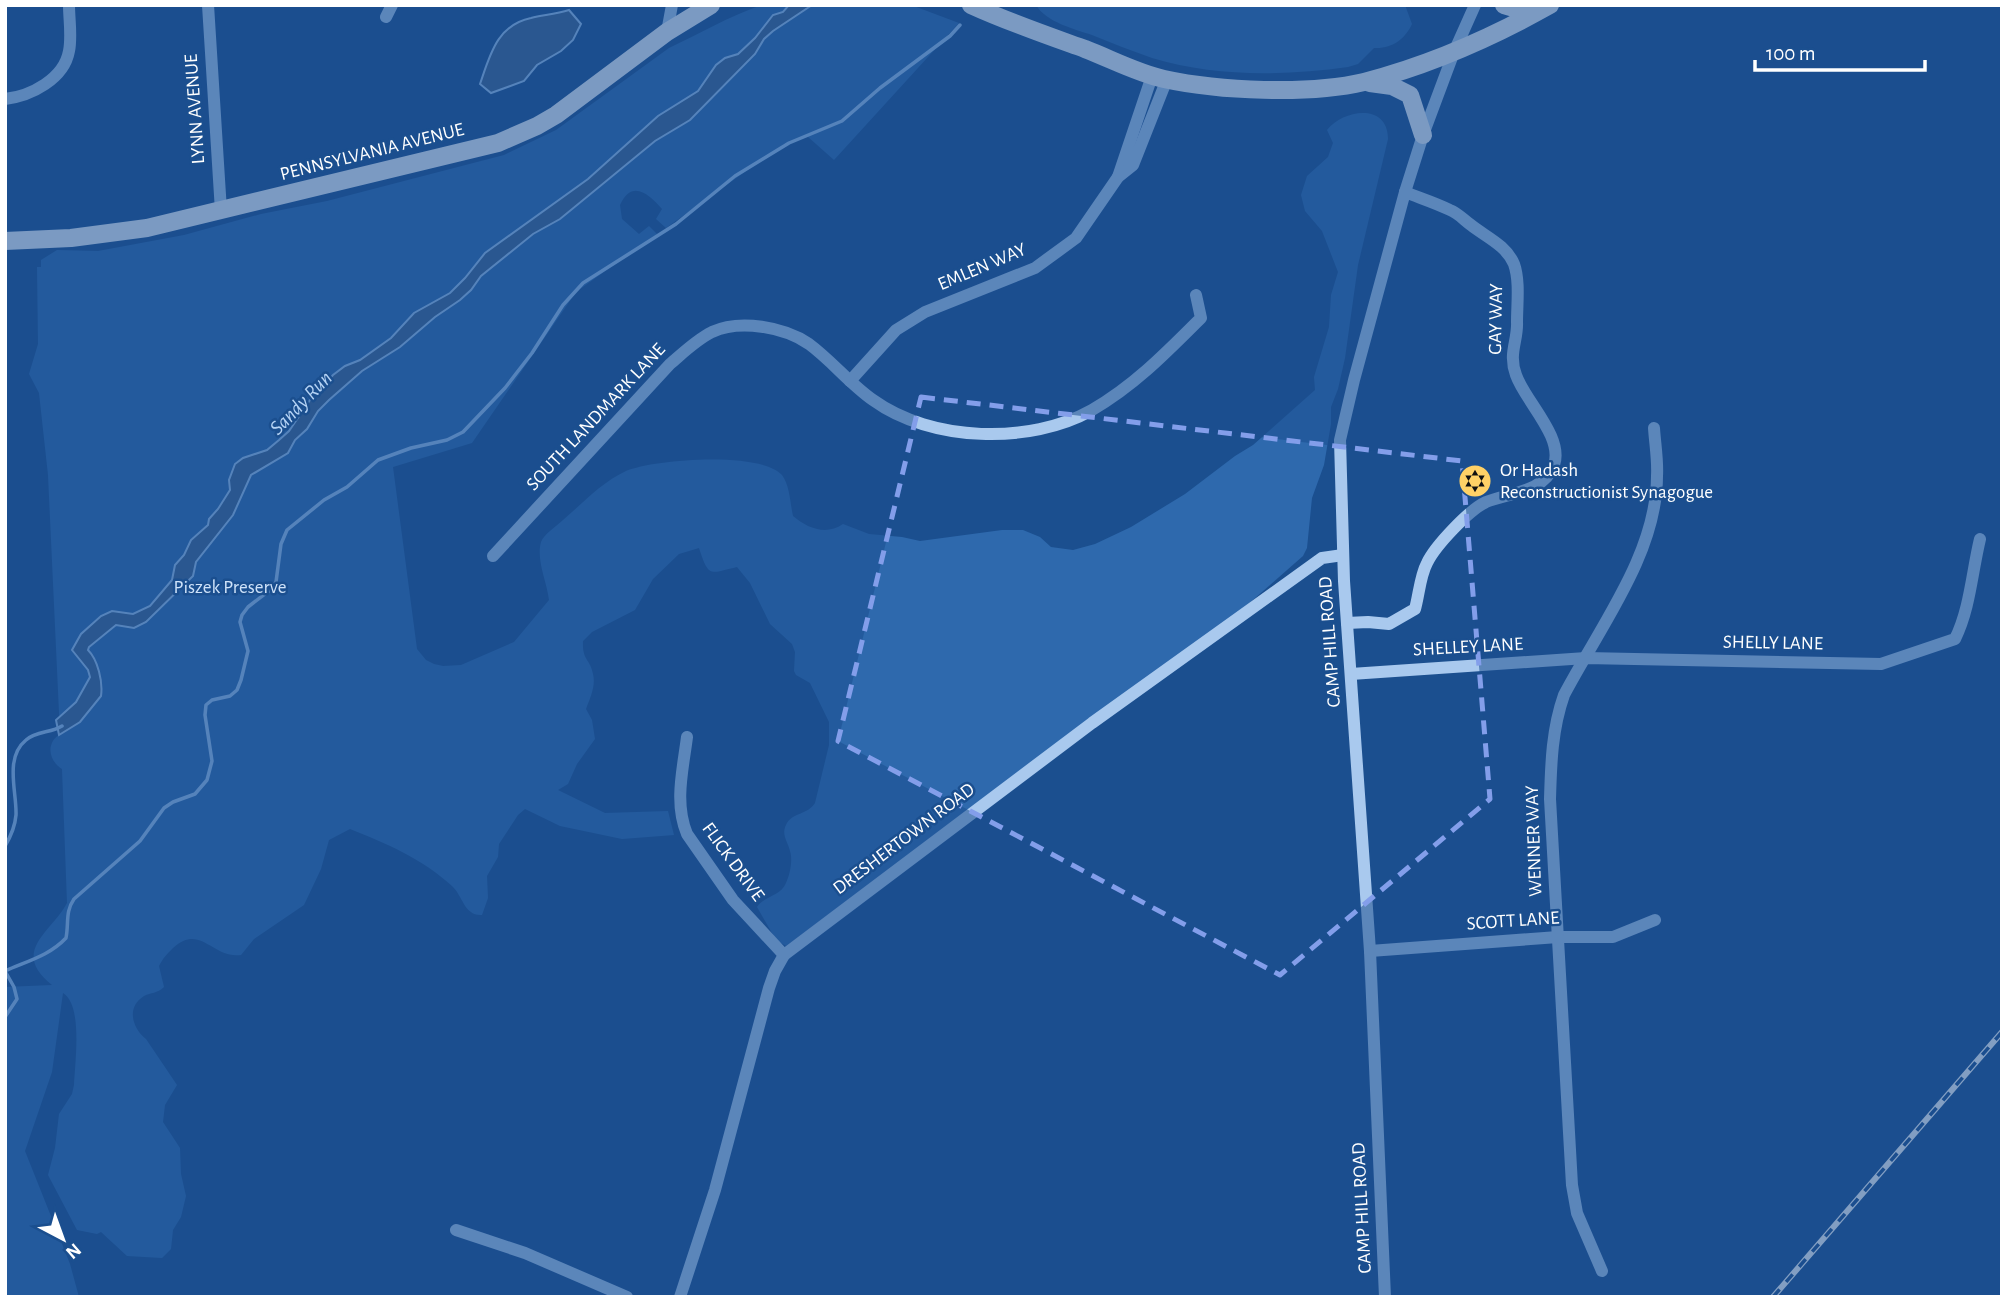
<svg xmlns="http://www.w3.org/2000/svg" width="2007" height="1302" font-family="'Alegreya Sans',sans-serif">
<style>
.green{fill:#2e69ad}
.water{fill:#3c6290;stroke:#9cc4f0;stroke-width:2}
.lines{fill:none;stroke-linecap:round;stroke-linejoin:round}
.stream{stroke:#9cc4f0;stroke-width:3.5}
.minor{stroke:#a9c9ee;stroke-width:12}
.major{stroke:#f0f6ff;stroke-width:18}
.rail-casing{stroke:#fff;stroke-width:6}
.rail{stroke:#1b4f8f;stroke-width:3.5;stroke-dasharray:10;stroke-linecap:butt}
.marked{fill:none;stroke:#839eea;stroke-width:5;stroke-dasharray:14 9;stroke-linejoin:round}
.labels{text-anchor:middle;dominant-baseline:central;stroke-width:5;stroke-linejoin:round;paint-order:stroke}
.street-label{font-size:19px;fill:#fff;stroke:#1b4f8f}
.poi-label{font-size:19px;fill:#fff;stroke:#1b4f8f;text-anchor:start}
.park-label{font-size:19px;fill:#cfe3fa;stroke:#1b4f8f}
.water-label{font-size:21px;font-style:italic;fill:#b5d3f5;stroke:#1b4f8f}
</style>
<rect width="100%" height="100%" fill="#1b4f8f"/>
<g class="green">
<path d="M762,5H911L959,23L834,160L807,136L784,144L666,228L656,219L662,209C650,195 632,178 620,205L622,219L639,234L649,226L657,234L576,292L472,443L393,467L417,649L426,660L434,664L443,666L461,665L514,642L549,600C547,582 536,560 541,542C544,534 557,526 563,520C583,503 602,482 626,471C654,459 761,451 782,475C790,486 790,503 793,516C807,528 826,536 843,524L869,534L902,537L920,541L1002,530H1023L1040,537L1051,547L1073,550L1095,544L1131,527L1185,494L1235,456L1253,445L1315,390L1314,377L1329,327L1331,295L1338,272L1322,231L1305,211L1301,195L1307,176L1328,157L1333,143L1327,130C1344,109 1388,103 1388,139L1358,265L1345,358L1338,389L1331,407V424L1324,465L1312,498L1307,548L1303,556L1246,606L786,946L776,940L757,907C764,896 781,896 786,883C790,874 793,860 790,851C788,842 781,835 786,825C792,812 808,815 815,803L829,745V722L810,683L796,675L794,671L795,652L792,644L770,624L750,583L737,567C710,573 709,579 699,548L679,554L653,579L635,610L592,632L583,641C582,661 590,658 593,674C596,686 590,698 586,709L592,720L595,739L577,764L568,784L558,790L605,813L668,811L674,835L622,839L560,826L525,809L518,815L499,844L498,857L487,876L488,898L482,915C464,916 463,896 452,886C424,860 386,843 350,829L329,840L321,869L304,905L254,939L241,955C212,959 201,923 173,948C167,954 163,958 159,966L164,987C157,994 151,992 144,996C126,1007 132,1028 146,1039L177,1085L165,1105L163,1122L180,1148L181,1174L186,1196L181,1217L173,1230L171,1249L162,1258L127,1256L101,1232L97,1234L77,1230L48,1175L55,1148L59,1114L72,1094L74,1085C75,1062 83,1005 63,993L52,1072L25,1151L70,1264L79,1297H5V987L52,985C10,951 51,933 67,903L62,769C48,760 46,743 60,734L48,475L39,393L29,374L38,344L37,267H41V260L57,250L98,251L184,235L261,214L327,201L504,155L556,130L669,48C699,34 729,16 762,5Z"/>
<path d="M1036,5H1405L1412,24C1405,39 1392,49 1374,48L1358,64L1348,67C1283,76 1215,77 1152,58C1132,51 1112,43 1092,35C1074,29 1046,22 1036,5Z"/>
</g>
<g class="water">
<path d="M789,5H812L773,31L764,39L755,54L690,120L655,141L560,219L533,234L481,276L471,290L460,300L435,317L400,347L362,371L329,400L318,411L307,429L295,440L288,453L251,475L233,515L196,562L193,576L146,622L134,628L116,625L89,647L88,650C98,660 103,682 101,696L80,722L59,735L56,720L76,702L90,677L88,670L72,650L81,634L101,616L112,611L133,614L150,606L172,580L175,565L184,555L191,540L208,525L209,519L218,509L230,490L229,480L235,464L243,458L267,450L279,440L289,431L310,400L333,375L345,366L360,360L391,338L414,313L450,293L465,278L485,253L588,179L658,116L698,91L716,65L725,58L738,54L755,38L773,15L783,12Z"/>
<path d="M569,10L581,24L573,40L561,51L537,65L524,81L491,93L480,84C490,55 497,25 531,18C544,15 556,14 569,10Z"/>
</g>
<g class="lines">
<g class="stream">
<path d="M5,846C11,836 15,827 16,815C17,792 4,758 26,740C36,731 51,733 62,726"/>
<path d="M5,971C27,961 49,956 66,938C69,923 65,912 74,899L140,841L164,808L173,802L195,794L207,780L212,761L205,715L206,705L212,700L230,696L237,690L241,680L248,651L240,622L242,615L248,607L270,590L276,582L281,544L287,530L324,500L347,487L378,460L411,448L447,440L463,432L505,388L532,353L563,305L583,283L676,224L735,176L789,143L842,121L880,88L950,36L960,25"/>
<path d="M5,971L14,987L17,999L5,1017"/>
</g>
<g class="minor">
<path d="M208,5L221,211"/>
<path d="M386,17L392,5"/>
<path d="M667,32L672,5"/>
<path d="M5,99C31,96 64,79 69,51C72,36 69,20 69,5"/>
<path d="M1118,177L1152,76"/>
<path d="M850,381L896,330L925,312L1035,268L1076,238L1118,177L1133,165L1167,79"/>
<path d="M493,556L670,364C683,353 696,340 712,332C740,319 784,327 809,344C832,361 850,384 873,400C931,442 1030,445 1092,410C1134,386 1167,352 1201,318L1196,295"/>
<path d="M1347,623L1368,622L1389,624L1415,609C1419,595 1420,576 1427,563C1435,546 1469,510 1486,502C1508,493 1544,493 1554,465C1564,437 1525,401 1516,375C1508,353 1518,341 1517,322C1517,304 1520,281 1514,264C1506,245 1486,237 1471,225C1464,220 1458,213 1450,210C1436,203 1420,198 1405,192"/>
<path d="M1351,674L1586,658L1881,664L1955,639C1970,609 1972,572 1980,539"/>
<path d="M687,737C683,769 674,803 687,834L733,900L784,955"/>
<path d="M1370,951L1558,937H1613L1655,920"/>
<path d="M456,1230L525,1253L627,1297"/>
<path d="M1602,1271L1577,1213L1572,1185L1550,799C1551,763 1552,729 1564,695C1599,628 1657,554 1657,476C1658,460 1655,444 1654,428"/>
<path d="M680,1297L715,1190L769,988L775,971L784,955L1092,723L1322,558L1343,555"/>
<path d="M1385,1297L1370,951L1344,581L1340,440L1354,380L1405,192L1423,135L1454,52L1475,5"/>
</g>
<g class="major">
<path d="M971,5C1008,22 1046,35 1085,49C1111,59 1137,73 1164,79C1219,91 1309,95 1364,82C1430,65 1491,38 1550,5"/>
<path d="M1504,5L1521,10L1541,6"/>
<path d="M1370,83L1392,86L1410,95L1423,135"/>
<path d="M5,241L71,238L147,228L498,143L537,126L556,115L667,32L711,5"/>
</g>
<defs>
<path id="rail" d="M1773,1297L2002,1032"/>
</defs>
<use href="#rail" class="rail-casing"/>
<use href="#rail" class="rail"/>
</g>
<path d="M0 0H2007V1302H0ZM921,397L1462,461L1490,799L1280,975L838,741Z" fill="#1b4f8f" fill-opacity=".55" fill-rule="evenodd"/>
<path class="marked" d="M921,397L1462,461L1490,799L1280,975L838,741Z"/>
<defs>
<symbol id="synagogue-disc" viewBox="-11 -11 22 22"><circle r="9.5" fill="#ffd166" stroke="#1b4f8f"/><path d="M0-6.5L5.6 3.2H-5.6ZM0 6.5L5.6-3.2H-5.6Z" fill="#111"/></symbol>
</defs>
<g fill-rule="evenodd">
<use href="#synagogue-disc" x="1456" y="462" width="38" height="38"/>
</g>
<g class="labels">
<g class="street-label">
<text transform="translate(195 109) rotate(-94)">LYNN AVENUE</text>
<text transform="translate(372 152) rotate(-14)">PENNSYLVANIA AVENUE</text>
<text transform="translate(982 267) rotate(-23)">EMLEN WAY</text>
<text transform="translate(1496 319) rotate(-89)">GAY WAY</text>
<text transform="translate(596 417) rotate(-47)">SOUTH LANDMARK LANE</text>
<text transform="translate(1330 642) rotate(-94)">CAMP HILL ROAD</text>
<text transform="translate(1773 643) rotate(1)">SHELLY LANE</text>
<text transform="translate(1468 647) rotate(-3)">SHELLEY LANE</text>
<text transform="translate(904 839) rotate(-37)">DRESHERTOWN ROAD</text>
<text transform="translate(1534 841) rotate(-92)">WENNER WAY</text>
<text transform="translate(733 862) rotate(54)">FLICK DRIVE</text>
<text transform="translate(1513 921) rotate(-4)">SCOTT LANE</text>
<text transform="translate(1362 1208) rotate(-93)">CAMP HILL ROAD</text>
</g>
<g class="poi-label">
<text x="1500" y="470">Or Hadash<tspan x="1500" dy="22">Reconstructionist Synagogue</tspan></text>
</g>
<g class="park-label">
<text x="230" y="587">Piszek Preserve</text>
</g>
<g class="water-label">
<text transform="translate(301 403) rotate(-46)">Sandy Run</text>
</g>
</g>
<rect width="2007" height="1302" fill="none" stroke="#ffffff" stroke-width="14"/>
<g transform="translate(63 1239) rotate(139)" stroke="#1b4f8f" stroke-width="5" paint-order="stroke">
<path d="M0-5L12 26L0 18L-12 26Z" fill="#ffffff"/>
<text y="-10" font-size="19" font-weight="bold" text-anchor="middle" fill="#ffffff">N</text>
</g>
<path d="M1755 60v10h170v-10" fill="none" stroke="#ffffff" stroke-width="3.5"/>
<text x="1766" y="60" font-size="21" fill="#ffffff" stroke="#1b4f8f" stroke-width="5" paint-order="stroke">100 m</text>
</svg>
